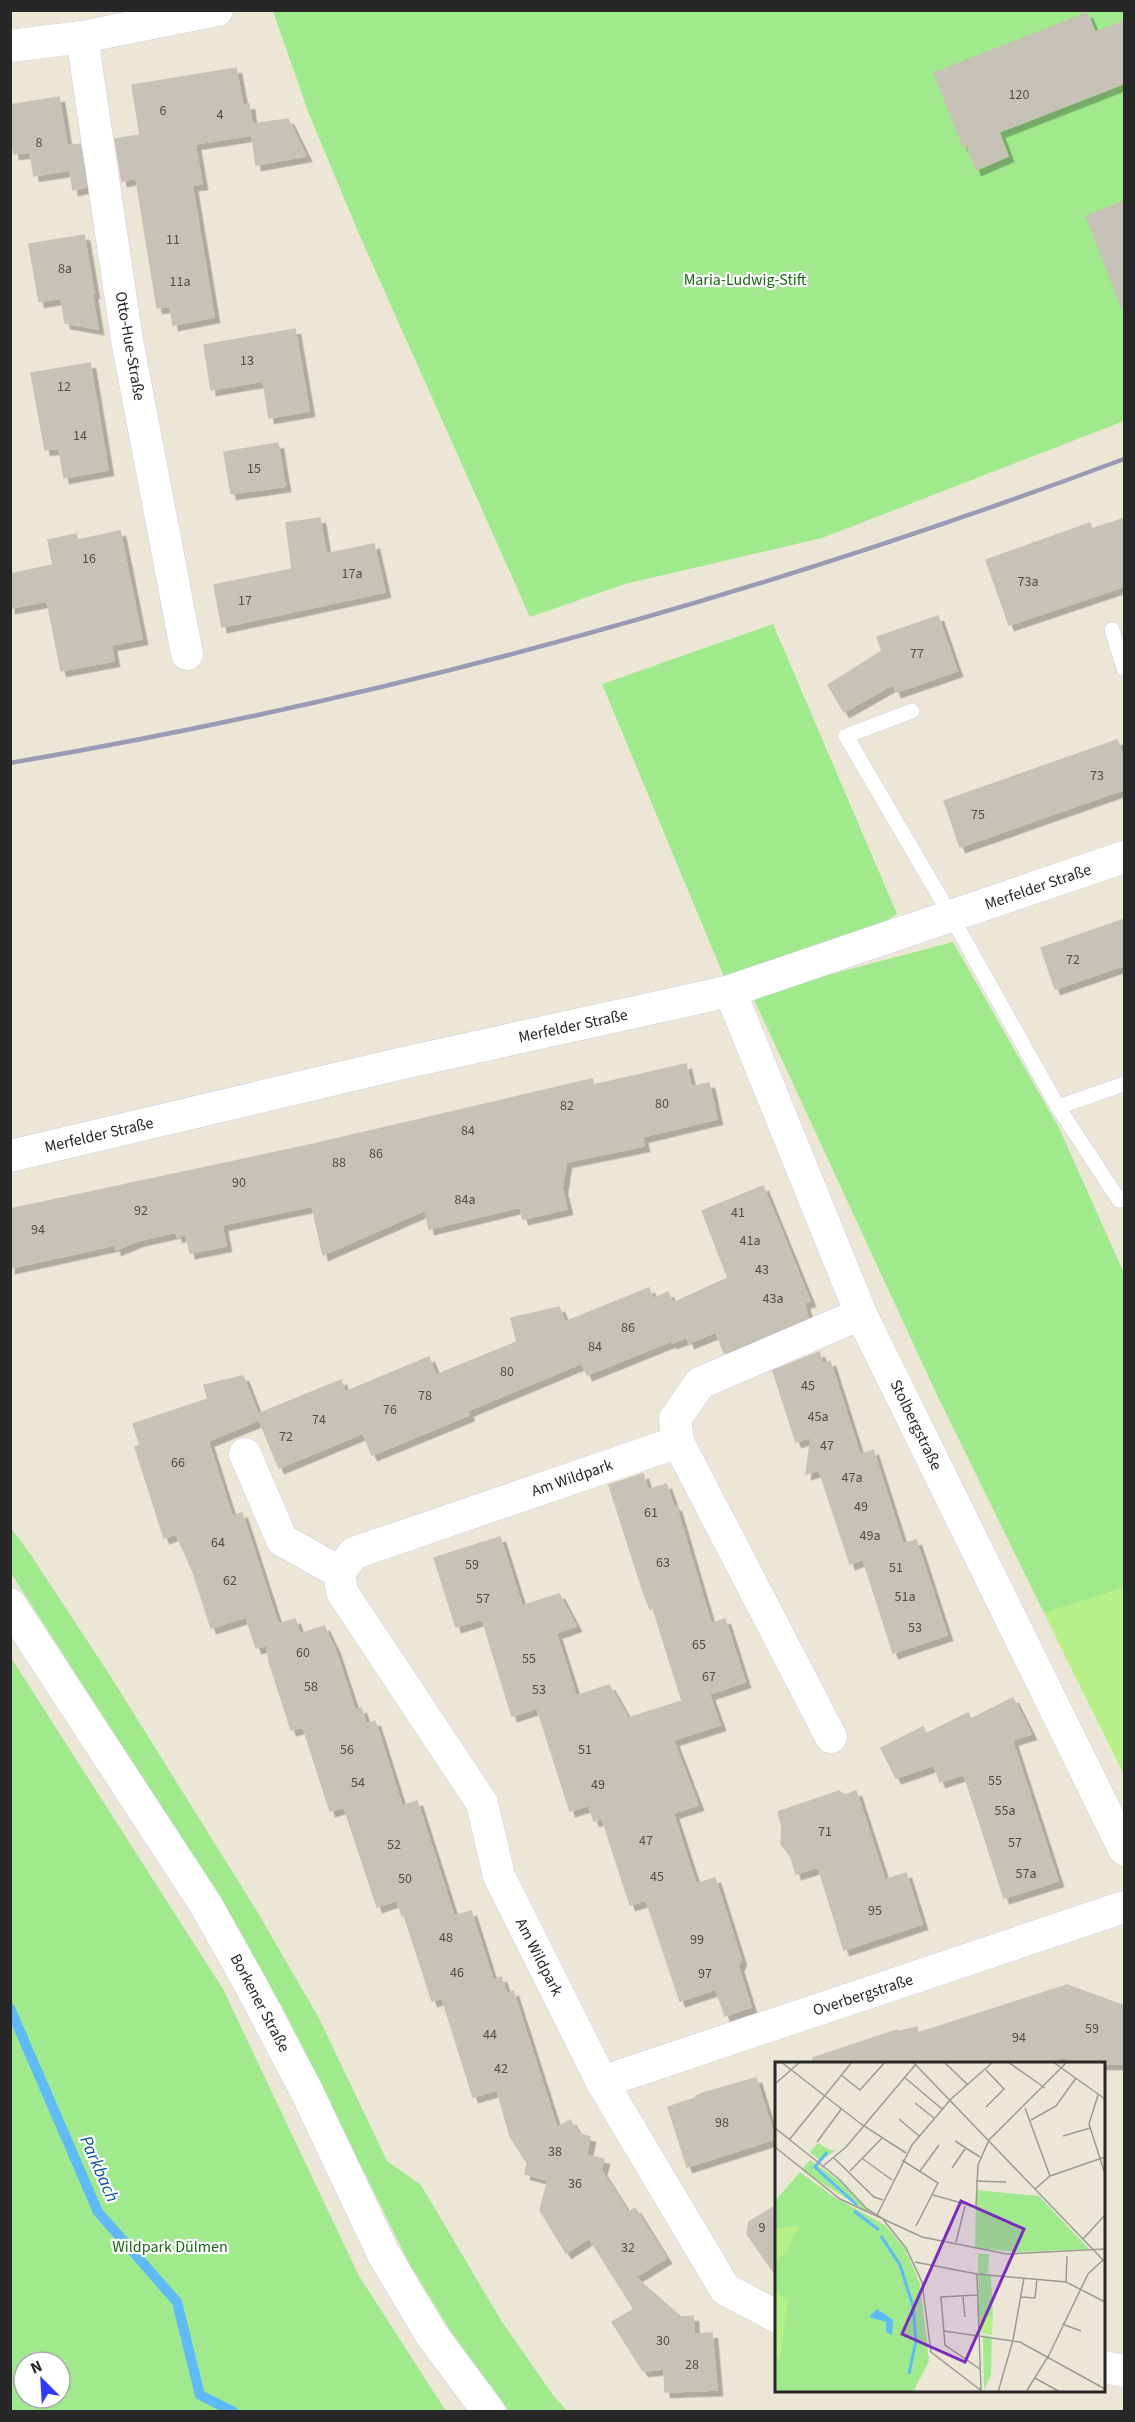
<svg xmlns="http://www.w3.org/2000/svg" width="1135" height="2422" font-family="'Source Sans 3',sans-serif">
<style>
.green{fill:#a0e98d;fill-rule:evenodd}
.pitch{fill:#b6f188}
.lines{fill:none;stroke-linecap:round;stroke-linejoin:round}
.stream{stroke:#5ebaf9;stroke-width:10}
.building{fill:#c7c2b7;stroke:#c7c2b1;stroke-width:1.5;filter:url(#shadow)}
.lane-casing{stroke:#cccde3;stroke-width:16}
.street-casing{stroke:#cccde3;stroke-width:33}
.secondary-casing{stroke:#cccde3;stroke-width:34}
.lane{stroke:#fff;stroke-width:15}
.street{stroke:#fff;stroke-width:32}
.secondary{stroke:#fff;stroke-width:33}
.rail{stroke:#9a9ab4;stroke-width:4.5}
.labels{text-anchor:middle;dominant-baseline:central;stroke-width:4.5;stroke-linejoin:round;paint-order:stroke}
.number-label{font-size:14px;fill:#4f4e4b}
.park-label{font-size:16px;fill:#186912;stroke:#fff}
.street-label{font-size:16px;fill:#272727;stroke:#fff}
.water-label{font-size:18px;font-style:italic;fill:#0154a2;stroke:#fff}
.inset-river{fill:none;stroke:#5ebaf9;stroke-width:3}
.inset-road{fill:none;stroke:#9d9a91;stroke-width:1.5}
.view{fill:#7b2cbf;fill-opacity:0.15;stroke:#7b2cbf;stroke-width:3}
.inset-edge{fill:none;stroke:#272727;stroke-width:3}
</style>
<defs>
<filter id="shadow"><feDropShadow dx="5.5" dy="5.5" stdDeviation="0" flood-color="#0004"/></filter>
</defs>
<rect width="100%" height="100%" fill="#ece6d7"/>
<g class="green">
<path d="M273,11H1124V421L822,538L625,584L530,617L359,234L309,114Z"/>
<path d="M773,624L897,914L816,962L730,991L602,684Z"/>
<path d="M953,942L1059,1128L1124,1273V1588L1044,1613L937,1395L752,995Z"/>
<path d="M10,1527L31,1555L111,1677L255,1908L319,2018L387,2161L421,2185L502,2322L553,2395L567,2411H509L452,2333L410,2265L284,2010L226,1908L11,1573Z"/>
<path d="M10,1656L223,1989L359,2276L446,2411H11ZM24,2362H60V2398H24Z"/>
</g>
<path class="pitch" d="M1124,1588V1775L1044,1613Z"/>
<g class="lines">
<path class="stream" d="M10,2008L98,2212L177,2302L200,2395L234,2412"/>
</g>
<g class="building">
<path d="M1087,13L1095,32L1125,21V83L999,132L1008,156L976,170L967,145L963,146L934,73Z"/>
<path d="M236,68L243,106L249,104L252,124L288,119L306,156L256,165L252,135L195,144L202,184L192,185L214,317L173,325L170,306L157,308L136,178L122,181L115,139L140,135L132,85Z"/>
<path d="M59,97L67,146L80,144L86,187L73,190L70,170L34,176L30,152L14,154L10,133V105Z"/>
<path d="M1125,201V309H1122L1086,216Z"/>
<path d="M84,235L94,293H92L98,329L65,323L61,298L39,302L29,244Z"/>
<path d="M295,329L309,411L269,418L263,381L211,390L204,345Z"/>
<path d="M90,363L108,470L64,478L59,448L45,450L31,373Z"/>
<path d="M278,443L285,486L231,494L224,452Z"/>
<path d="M320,518L326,554L374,544L385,592L222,627L214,585L292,569L286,523Z"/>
<path d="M1125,518V586L1009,625L986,560L1090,523L1092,529Z"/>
<path d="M120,531L142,639L111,645L114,661L61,671L47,601L10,608V574L53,565L48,540L76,534L78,540Z"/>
<path d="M938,616L957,671L896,692L893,684L844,712L828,685L882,651L877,637Z"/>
<path d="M1117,740L1125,762V789L960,847L944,801Z"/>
<path d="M1125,919V965L1055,989L1041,948Z"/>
<path d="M686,1064L691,1087L709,1083L717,1119L642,1137L644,1146L566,1162L562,1189L567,1209L523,1219L520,1207L429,1229L425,1210L323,1255L312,1206L222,1225L226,1246L190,1253L186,1234L177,1237L176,1232L137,1241L116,1250L115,1245L10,1268V1209L314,1144L592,1079L594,1085Z"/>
<path d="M763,1186L810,1301L804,1303L808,1317L724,1353L716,1332L689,1343L687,1337L672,1343L671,1341L587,1375L582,1363L467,1411L469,1415L372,1455L363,1433L279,1468L259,1420L208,1441L232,1516L242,1513L278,1624L295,1619L300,1634L324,1626L335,1649L355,1710L361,1708L366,1724L375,1721L402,1806L417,1801L454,1916L471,1911L493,1980L501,1977L507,1994L513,1991L557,2128L570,2120L579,2134L590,2137L586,2155L604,2159L601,2170L628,2213L635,2208L666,2258L635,2277L681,2317L693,2316L694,2334L712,2333L717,2390L665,2392L664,2369L643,2371L612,2322L634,2309L589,2238L566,2253L540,2210L548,2180L525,2174L527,2163L510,2136L497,2090L473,2097L442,1998L432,2001L404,1915L402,1916L397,1900L377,1907L344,1807L330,1811L303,1727L291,1730L269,1661L267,1645L256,1648L246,1617L211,1628L193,1572L176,1534L164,1538L135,1447L140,1445L133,1424L208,1399L204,1385L243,1376L258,1414L341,1380L345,1392L429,1357L436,1375L517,1342L511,1318L559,1307L565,1322L649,1288L653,1299L668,1292L673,1303L728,1278L702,1211Z"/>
<path d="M819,1352L823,1364L830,1361L860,1455L873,1450L903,1544L916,1540L947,1635L893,1653L863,1559L850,1564L819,1470L806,1474L811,1437L796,1442L773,1371Z"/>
<path d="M643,1474L648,1490L666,1484L674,1507L676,1506L711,1624L725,1619L745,1682L709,1694L720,1725L673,1740L698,1805L673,1813L696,1884L715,1878L741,1960L738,1966L751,2007L725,2016L716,1989L680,2001L646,1900L630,1905L602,1818L594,1821L589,1805L570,1811L537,1708L512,1716L482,1619L456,1627L434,1558L500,1537L522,1606L559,1594L576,1626L556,1633L576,1696L609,1685L628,1718L682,1701L653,1608L650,1609L644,1594L609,1485Z"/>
<path d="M1013,1698L1031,1734L1012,1740L1058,1881L1004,1898L964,1774L940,1782L934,1765L896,1778L881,1748L923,1727L926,1734L968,1713L971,1719Z"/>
<path d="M839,1791L845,1795L856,1791L885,1880L906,1873L922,1924L844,1950L818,1867L796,1874L791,1857L781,1844L782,1826L778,1812Z"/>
<path d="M1067,1985L1125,2006V2064H1078L1064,2057L1044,2064H814L813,2058L897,2030L898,2032L917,2027L918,2033Z"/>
<path d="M756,2078L775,2139L687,2167L668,2107L696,2098V2096L703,2093Z"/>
<path d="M777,2205V2277L747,2234L749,2222Z"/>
</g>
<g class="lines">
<defs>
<g id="lane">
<path d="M1112,630L1124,668"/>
<path d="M912,711L846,736L951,916L1058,1107L1124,1084"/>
<path d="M1058,1107L1119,1200L1124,1198"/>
</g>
<g id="street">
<path d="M82,37L127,340L187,654"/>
<path d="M10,46L82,37L217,10"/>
<path d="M730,991L861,1314L1124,1849"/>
<path d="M10,1156L399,1064L730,991L1124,857"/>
<path d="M678,1442L831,1737"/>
<path d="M245,1454L282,1540L339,1572"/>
<path d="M602,2082L1124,1907"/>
<path d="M776,2316L725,2289L602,2082L499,1876L482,1803L342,1592L339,1572L354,1553L678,1442L675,1419L700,1383L861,1314"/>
<path d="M1104,2367L1124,2371"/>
</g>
<path id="secondary" d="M10,1605L206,1905L249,1982L306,2090L383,2253L431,2334L489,2412"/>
</defs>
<use href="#lane" class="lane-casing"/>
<use href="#street" class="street-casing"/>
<use href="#secondary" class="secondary-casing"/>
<use href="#lane" class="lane"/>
<use href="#street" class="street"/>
<use href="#secondary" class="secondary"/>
<path class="rail" d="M10,763C391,698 763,594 1124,459"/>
</g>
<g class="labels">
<g class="number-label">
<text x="1019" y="95">120</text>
<text x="163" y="111">6</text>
<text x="220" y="115">4</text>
<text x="39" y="143">8</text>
<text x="173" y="240">11</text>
<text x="65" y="269">8a</text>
<text x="180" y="282">11a</text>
<text x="247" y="361">13</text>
<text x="64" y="387">12</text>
<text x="80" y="436">14</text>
<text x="254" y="469">15</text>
<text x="89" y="559">16</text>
<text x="352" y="574">17a</text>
<text x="1028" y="582">73a</text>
<text x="245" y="601">17</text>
<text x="917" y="654">77</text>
<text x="1097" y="776">73</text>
<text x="978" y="815">75</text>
<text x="1073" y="960">72</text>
<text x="662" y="1104">80</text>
<text x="567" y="1106">82</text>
<text x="468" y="1131">84</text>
<text x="376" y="1154">86</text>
<text x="339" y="1163">88</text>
<text x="239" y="1183">90</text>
<text x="465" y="1200">84a</text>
<text x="141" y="1211">92</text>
<text x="738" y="1213">41</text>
<text x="38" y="1230">94</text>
<text x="750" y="1241">41a</text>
<text x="762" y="1270">43</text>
<text x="773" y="1299">43a</text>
<text x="628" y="1328">86</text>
<text x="595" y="1347">84</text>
<text x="507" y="1372">80</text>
<text x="808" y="1386">45</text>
<text x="425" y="1396">78</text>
<text x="390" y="1410">76</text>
<text x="818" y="1417">45a</text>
<text x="319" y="1420">74</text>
<text x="286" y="1437">72</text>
<text x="827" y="1446">47</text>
<text x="178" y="1463">66</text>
<text x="852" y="1478">47a</text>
<text x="861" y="1507">49</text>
<text x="651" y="1513">61</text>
<text x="870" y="1536">49a</text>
<text x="218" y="1543">64</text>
<text x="663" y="1563">63</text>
<text x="472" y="1565">59</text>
<text x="896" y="1568">51</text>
<text x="230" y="1581">62</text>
<text x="905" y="1597">51a</text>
<text x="483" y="1599">57</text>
<text x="915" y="1628">53</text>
<text x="699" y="1645">65</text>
<text x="303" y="1653">60</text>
<text x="529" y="1659">55</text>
<text x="709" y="1677">67</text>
<text x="311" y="1687">58</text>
<text x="539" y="1690">53</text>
<text x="347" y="1750">56</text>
<text x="585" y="1750">51</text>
<text x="995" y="1781">55</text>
<text x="358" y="1783">54</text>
<text x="598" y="1785">49</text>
<text x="1005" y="1811">55a</text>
<text x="825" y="1832">71</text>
<text x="646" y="1841">47</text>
<text x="1015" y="1843">57</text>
<text x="394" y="1845">52</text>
<text x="1026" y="1874">57a</text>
<text x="657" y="1877">45</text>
<text x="405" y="1879">50</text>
<text x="875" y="1911">95</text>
<text x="446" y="1938">48</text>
<text x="697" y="1940">99</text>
<text x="457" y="1973">46</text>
<text x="705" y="1974">97</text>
<text x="1092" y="2029">59</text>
<text x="490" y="2035">44</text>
<text x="1019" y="2038">94</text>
<text x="501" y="2069">42</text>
<text x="722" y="2123">98</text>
<text x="555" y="2152">38</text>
<text x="575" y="2184">36</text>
<text x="762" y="2228">9</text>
<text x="628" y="2248">32</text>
<text x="663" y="2341">30</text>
<text x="692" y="2365">28</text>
</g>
<g class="park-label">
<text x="745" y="280">Maria-Ludwig-Stift</text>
<text x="170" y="2247">Wildpark Dülmen</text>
</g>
<g class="street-label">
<text transform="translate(130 346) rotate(80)">Otto-Hue-Straße</text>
<text transform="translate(1038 887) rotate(-19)">Merfelder Straße</text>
<text transform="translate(573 1026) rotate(-12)">Merfelder Straße</text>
<text transform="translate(99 1135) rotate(-13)">Merfelder Straße</text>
<text transform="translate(916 1425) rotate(64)">Stolbergstraße</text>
<text transform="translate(572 1478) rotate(-19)">Am Wildpark</text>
<text transform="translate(539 1957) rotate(63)">Am Wildpark</text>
<text transform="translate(863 1995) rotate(-18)">Overbergstraße</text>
<text transform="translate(260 2003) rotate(62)">Borkener Straße</text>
</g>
<g class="water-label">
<text transform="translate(99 2169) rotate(66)">Parkbach</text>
</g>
</g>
<g transform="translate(775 2062)">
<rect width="330" height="330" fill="#ece6d7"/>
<path d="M43,81L53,87L60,89L45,99L35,90ZM35,98L66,120L97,153L27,108ZM25,110L59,135L110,163L132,189V192L126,188L134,195L145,222L154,299L138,330H0V139ZM201,128L264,134L314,187L244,190L200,186ZM203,192H214L213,211L207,212L216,214L218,255L204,254ZM208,273L217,275L216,313L209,328Z" fill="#a0e98d"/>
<path d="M22,163L26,166L19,171L13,189L0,200V167ZM0,228L13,240L5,296L0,295ZM204,254L218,255L217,273L205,271Z" fill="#b6f188"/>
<path d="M102,247L118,258L117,273L111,270V260L94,255Z" fill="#5ebaf9"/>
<path class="inset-river" d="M52,90L40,105L82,143M79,149L104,168M106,174L125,203L138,244L141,279L134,312"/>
<path class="inset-road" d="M6,0L86,62L131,91M138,0L330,200M169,0L193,23M233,0L270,26M278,0L330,37M66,13L85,28L110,0M129,15L167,47M0,22L25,0M323,33L314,62L330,112M140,41L159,56M211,45L229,27L211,8M250,46L275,114M124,57L144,74M256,58L281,44L301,16M0,66L64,117L92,147L107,156L131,186L147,220L156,290L208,330M288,74L315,66M14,78L77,0M180,79L205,95M42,80L67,46M0,85L65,137L147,175L232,192L330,187M58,95L99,135L108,138M88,97L117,118M127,98L163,121L141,164M47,105L71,85L141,2M177,106L190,87M75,109L108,75M145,109L164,83M201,119L231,120M260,127L275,114L330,95M158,133L201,145L203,103L214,78L292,0M102,153L137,83L176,37L218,0M308,177L330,153M181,180L190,144M140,200L202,212L291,220L330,240M202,212L206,328M291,220L292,194M202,233L166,235L170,283L205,307M188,235L190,255M246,235L260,236L262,217M287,262L306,269M169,269L245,280L330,327M260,316L285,330M223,330L238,278L249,216M251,330L274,293L313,212L328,198"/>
<path class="view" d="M186,139L249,167L190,300L127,272Z"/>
<rect width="330" height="330" class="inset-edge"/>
</g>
<rect width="1135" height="2422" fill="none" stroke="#272727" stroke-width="24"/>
<g transform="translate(42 2380) rotate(336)"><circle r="28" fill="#ffffff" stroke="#a9a9a9" stroke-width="1.5"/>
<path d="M0-4.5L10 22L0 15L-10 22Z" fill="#313aff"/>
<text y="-9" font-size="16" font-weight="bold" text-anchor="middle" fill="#272727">N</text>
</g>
</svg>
